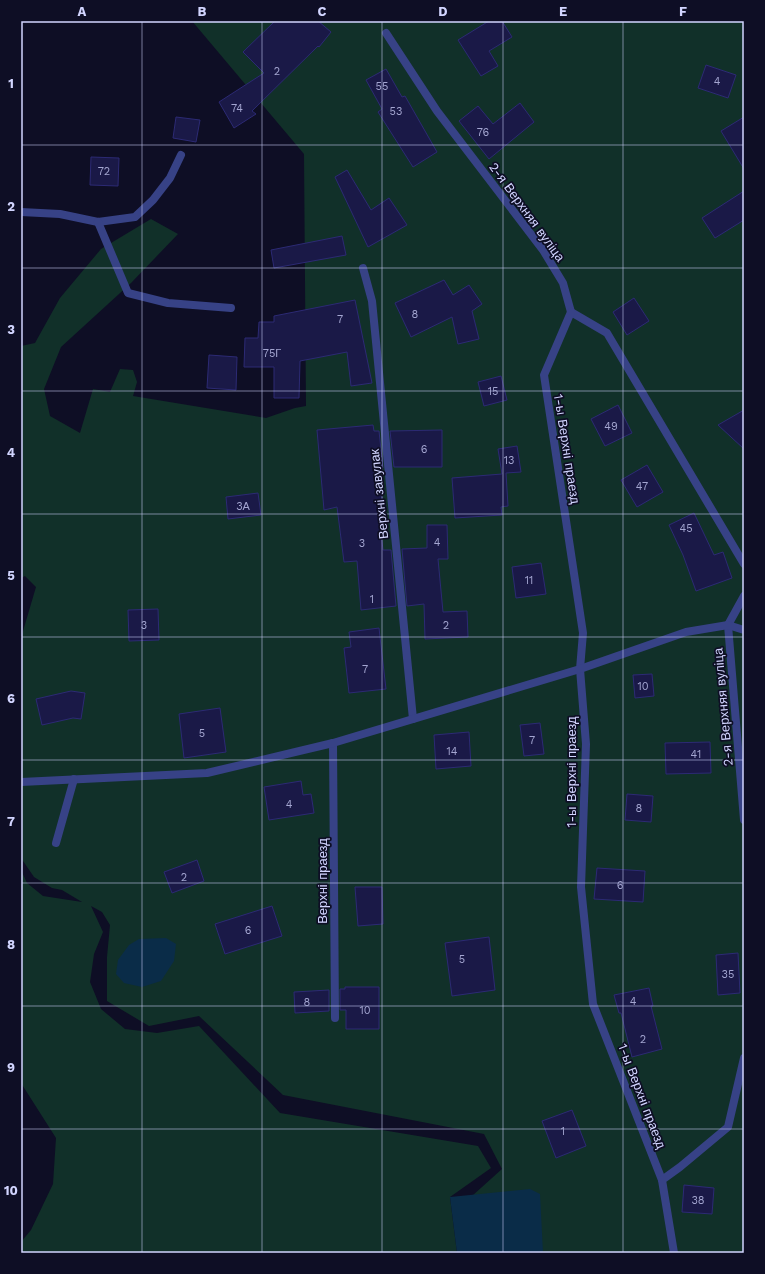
<svg xmlns="http://www.w3.org/2000/svg" width="765" height="1274" font-family="'Work Sans',sans-serif">
<style>
.green{fill:#113029}
.water{fill:#0a2c48}
.building{fill:#1a1947;stroke:#2c2a74}
.lines{fill:none;stroke-linecap:round;stroke-linejoin:round}
.lane{stroke:#374286;stroke-width:8}
.grid{fill:none;stroke:#d2d5ff;stroke-width:1;stroke-opacity:0.55}
.labels{text-anchor:middle;dominant-baseline:central;stroke-width:3.5;stroke-linejoin:round;paint-order:stroke}
.number-label{font-size:11px;fill:#a4a6d1}
.street-label{font-size:13px;fill:#d2d5ff;stroke:#0e0e25}
.neatline{fill:none;stroke:#d2d5ff;stroke-width:1.5}
.grid-label{font-size:13px;text-anchor:middle;font-weight:bold;fill:#d2d5ff}
</style>
<rect width="100%" height="100%" fill="#0e0e25"/>
<path class="green" d="M192,21H744V1253H477L462,1205L502,1169L484,1134L283,1095L199,1016L149,1026L107,1001V957L110,925L102,912L91,906L103,932L94,954L90,982L101,1009L125,1029L157,1033L199,1026L280,1113L478,1146L491,1168L450,1197L457,1253H21V1242L31,1230L53,1184L56,1138L21,1083V870L27,883L43,896L82,902L62,890L52,888L34,877L21,858V638L36,587L25,576L21,578V346L35,343L60,298L101,249L151,219L178,234L131,283L61,347L44,389L50,416L80,433L93,389L110,392L120,369L133,370L137,382L133,396L266,418L295,408L306,406L304,154Z"/>
<g class="water">
<path d="M166,938L176,944L174,961L161,981L142,987L124,983L116,974L118,960L129,945L139,939Z"/>
<path d="M530,1189L540,1194L543,1253H457L450,1197Z"/>
</g>
<g class="building">
<path d="M275,21H318L331,32L319,47L318,46L252,111L256,114L234,128L219,102L264,73L243,52Z"/>
<path d="M489,21H502L512,37L489,51L498,66L481,76L458,40Z"/>
<path d="M706,65L736,75L728,98L698,88Z"/>
<path d="M386,69L402,97L405,96L437,152L413,167L378,112L382,109L366,80Z"/>
<path d="M520,103L534,122L489,159L459,121L478,106L493,124Z"/>
<path d="M176,117L200,120L196,142L173,138Z"/>
<path d="M744,117V169L721,131Z"/>
<path d="M91,157L119,158L118,186L90,185Z"/>
<path d="M347,170L371,210L389,198L407,225L368,247L335,177Z"/>
<path d="M744,191V220L715,238L702,218Z"/>
<path d="M342,236L346,255L274,268L271,250Z"/>
<path d="M444,280L453,295L469,285L482,304L472,311L479,339L458,344L452,317L411,337L395,303Z"/>
<path d="M634,298L649,321L627,335L613,312Z"/>
<path d="M355,300L372,383L351,386L347,352L300,361L299,398H274V367H244L245,338H258L259,322H274V316Z"/>
<path d="M209,355L237,357L236,390L207,388Z"/>
<path d="M501,376L507,400L484,406L478,382Z"/>
<path d="M618,405L632,433L605,446L591,419Z"/>
<path d="M744,410V449L718,425Z"/>
<path d="M373,425L374,431H379L383,468H379L383,504L378,505L383,550H391L396,606L361,610L357,561L344,562L337,507L324,510L317,430Z"/>
<path d="M442,430V467H394L390,431Z"/>
<path d="M517,446L521,472L506,473L508,506L501,507L502,515L455,518L452,478L502,474L498,449Z"/>
<path d="M647,465L663,492L637,507L621,480Z"/>
<path d="M258,493L261,515L228,519L226,497Z"/>
<path d="M694,513L714,555L723,552L732,578L696,591L683,555L669,525Z"/>
<path d="M427,525H447L448,559H438L443,612L467,611L468,637L425,639L424,604L407,606L402,549L427,548Z"/>
<path d="M541,563L546,594L516,598L512,567Z"/>
<path d="M158,609L159,640L129,641L128,610Z"/>
<path d="M379,628L386,689L349,693L344,648L351,647L349,632Z"/>
<path d="M652,674L654,696L635,698L633,675Z"/>
<path d="M71,691L85,693L81,719L73,718L42,725L36,699Z"/>
<path d="M220,708L226,752L184,758L179,714Z"/>
<path d="M540,723L544,754L524,756L520,725Z"/>
<path d="M469,732L471,766L436,769L434,735Z"/>
<path d="M710,742L711,773L666,774L665,743Z"/>
<path d="M301,781L303,795L311,794L314,813L269,820L264,787Z"/>
<path d="M627,794L653,796L651,822L625,820Z"/>
<path d="M197,860L204,881L172,893L164,872Z"/>
<path d="M597,868L645,871L643,902L594,899Z"/>
<path d="M355,887H382L383,924L358,926Z"/>
<path d="M272,906L282,936L225,954L215,924Z"/>
<path d="M489,937L495,990L452,996L445,943Z"/>
<path d="M738,953L740,993L718,995L716,955Z"/>
<path d="M345,987H379V1029H346V1010H340V989H345Z"/>
<path d="M649,988L653,1006H651L662,1049L632,1057L621,1013H619L614,995Z"/>
<path d="M329,990V1011L295,1013L294,992Z"/>
<path d="M572,1110L586,1146L556,1158L542,1121Z"/>
<path d="M684,1185L714,1188L712,1214L682,1212Z"/>
</g>
<g class="lines">
<g class="lane">
<path d="M386,33L437,111L543,250L563,283L571,312L607,333L744,564"/>
<path d="M21,212L60,214L98,222L135,217L153,200L170,178L181,155"/>
<path d="M98,222L128,293L168,303L231,308"/>
<path d="M363,268L372,301L413,719"/>
<path d="M571,312L544,375L583,633L580,669L586,744L581,887L593,1004L662,1180"/>
<path d="M744,596L728,625L744,820"/>
<path d="M333,743L335,1018"/>
<path d="M21,782L207,773L333,743L580,669L686,632L728,625L744,630"/>
<path d="M56,843L74,779"/>
<path d="M674,1253L662,1180L680,1167L728,1127L744,1058"/>
</g>
</g>
<path class="grid" d="M142,21V1253M262,21V1253M382,21V1253M503,21V1253M623,21V1253M21,145H744M21,268H744M21,391H744M21,514H744M21,637H744M21,760H744M21,883H744M21,1006H744M21,1129H744"/>
<g class="labels">
<g class="number-label">
<text x="277" y="71">2</text>
<text x="717" y="81">4</text>
<text x="382" y="86">55</text>
<text x="237" y="108">74</text>
<text x="396" y="111">53</text>
<text x="483" y="132">76</text>
<text x="104" y="171">72</text>
<text x="415" y="314">8</text>
<text x="340" y="319">7</text>
<text x="272" y="353">75Г</text>
<text x="493" y="391">15</text>
<text x="611" y="426">49</text>
<text x="424" y="449">6</text>
<text x="509" y="460">13</text>
<text x="642" y="486">47</text>
<text x="243" y="506">3А</text>
<text x="686" y="528">45</text>
<text x="437" y="542">4</text>
<text x="362" y="543">3</text>
<text x="529" y="580">11</text>
<text x="372" y="599">1</text>
<text x="144" y="625">3</text>
<text x="446" y="625">2</text>
<text x="365" y="669">7</text>
<text x="643" y="686">10</text>
<text x="202" y="733">5</text>
<text x="532" y="740">7</text>
<text x="452" y="751">14</text>
<text x="696" y="754">41</text>
<text x="289" y="804">4</text>
<text x="639" y="808">8</text>
<text x="184" y="877">2</text>
<text x="620" y="885">6</text>
<text x="248" y="930">6</text>
<text x="462" y="959">5</text>
<text x="728" y="974">35</text>
<text x="633" y="1001">4</text>
<text x="307" y="1002">8</text>
<text x="365" y="1010">10</text>
<text x="643" y="1039">2</text>
<text x="563" y="1131">1</text>
<text x="698" y="1200">38</text>
</g>
<g class="street-label">
<text transform="translate(527 212) rotate(54)">2-я Верхняя вуліца</text>
<text transform="translate(567 449) rotate(81)">1-ы Верхні праезд</text>
<text transform="translate(379 494) rotate(-96)">Верхні завулак</text>
<text transform="translate(723 707) rotate(-95)">2-я Верхняя вуліца</text>
<text transform="translate(571 772) rotate(-90)">1-ы Верхні праезд</text>
<text transform="translate(322 881) rotate(-90)">Верхні праезд</text>
<text transform="translate(642 1096) rotate(69)">1-ы Верхні праезд</text>
</g>
</g>
<rect width="765" height="1274" fill="none" stroke="#0e0e25" stroke-width="44"/>
<rect x="22" y="22" width="721" height="1230" class="neatline"/>
<g class="grid-label">
<text x="82" y="16">A</text>
<text x="202" y="16">B</text>
<text x="322" y="16">C</text>
<text x="443" y="16">D</text>
<text x="563" y="16">E</text>
<text x="683" y="16">F</text>
<text x="11" y="88">1</text>
<text x="11" y="211">2</text>
<text x="11" y="334">3</text>
<text x="11" y="457">4</text>
<text x="11" y="580">5</text>
<text x="11" y="703">6</text>
<text x="11" y="826">7</text>
<text x="11" y="949">8</text>
<text x="11" y="1072">9</text>
<text x="11" y="1195">10</text>
</g>
</svg>
